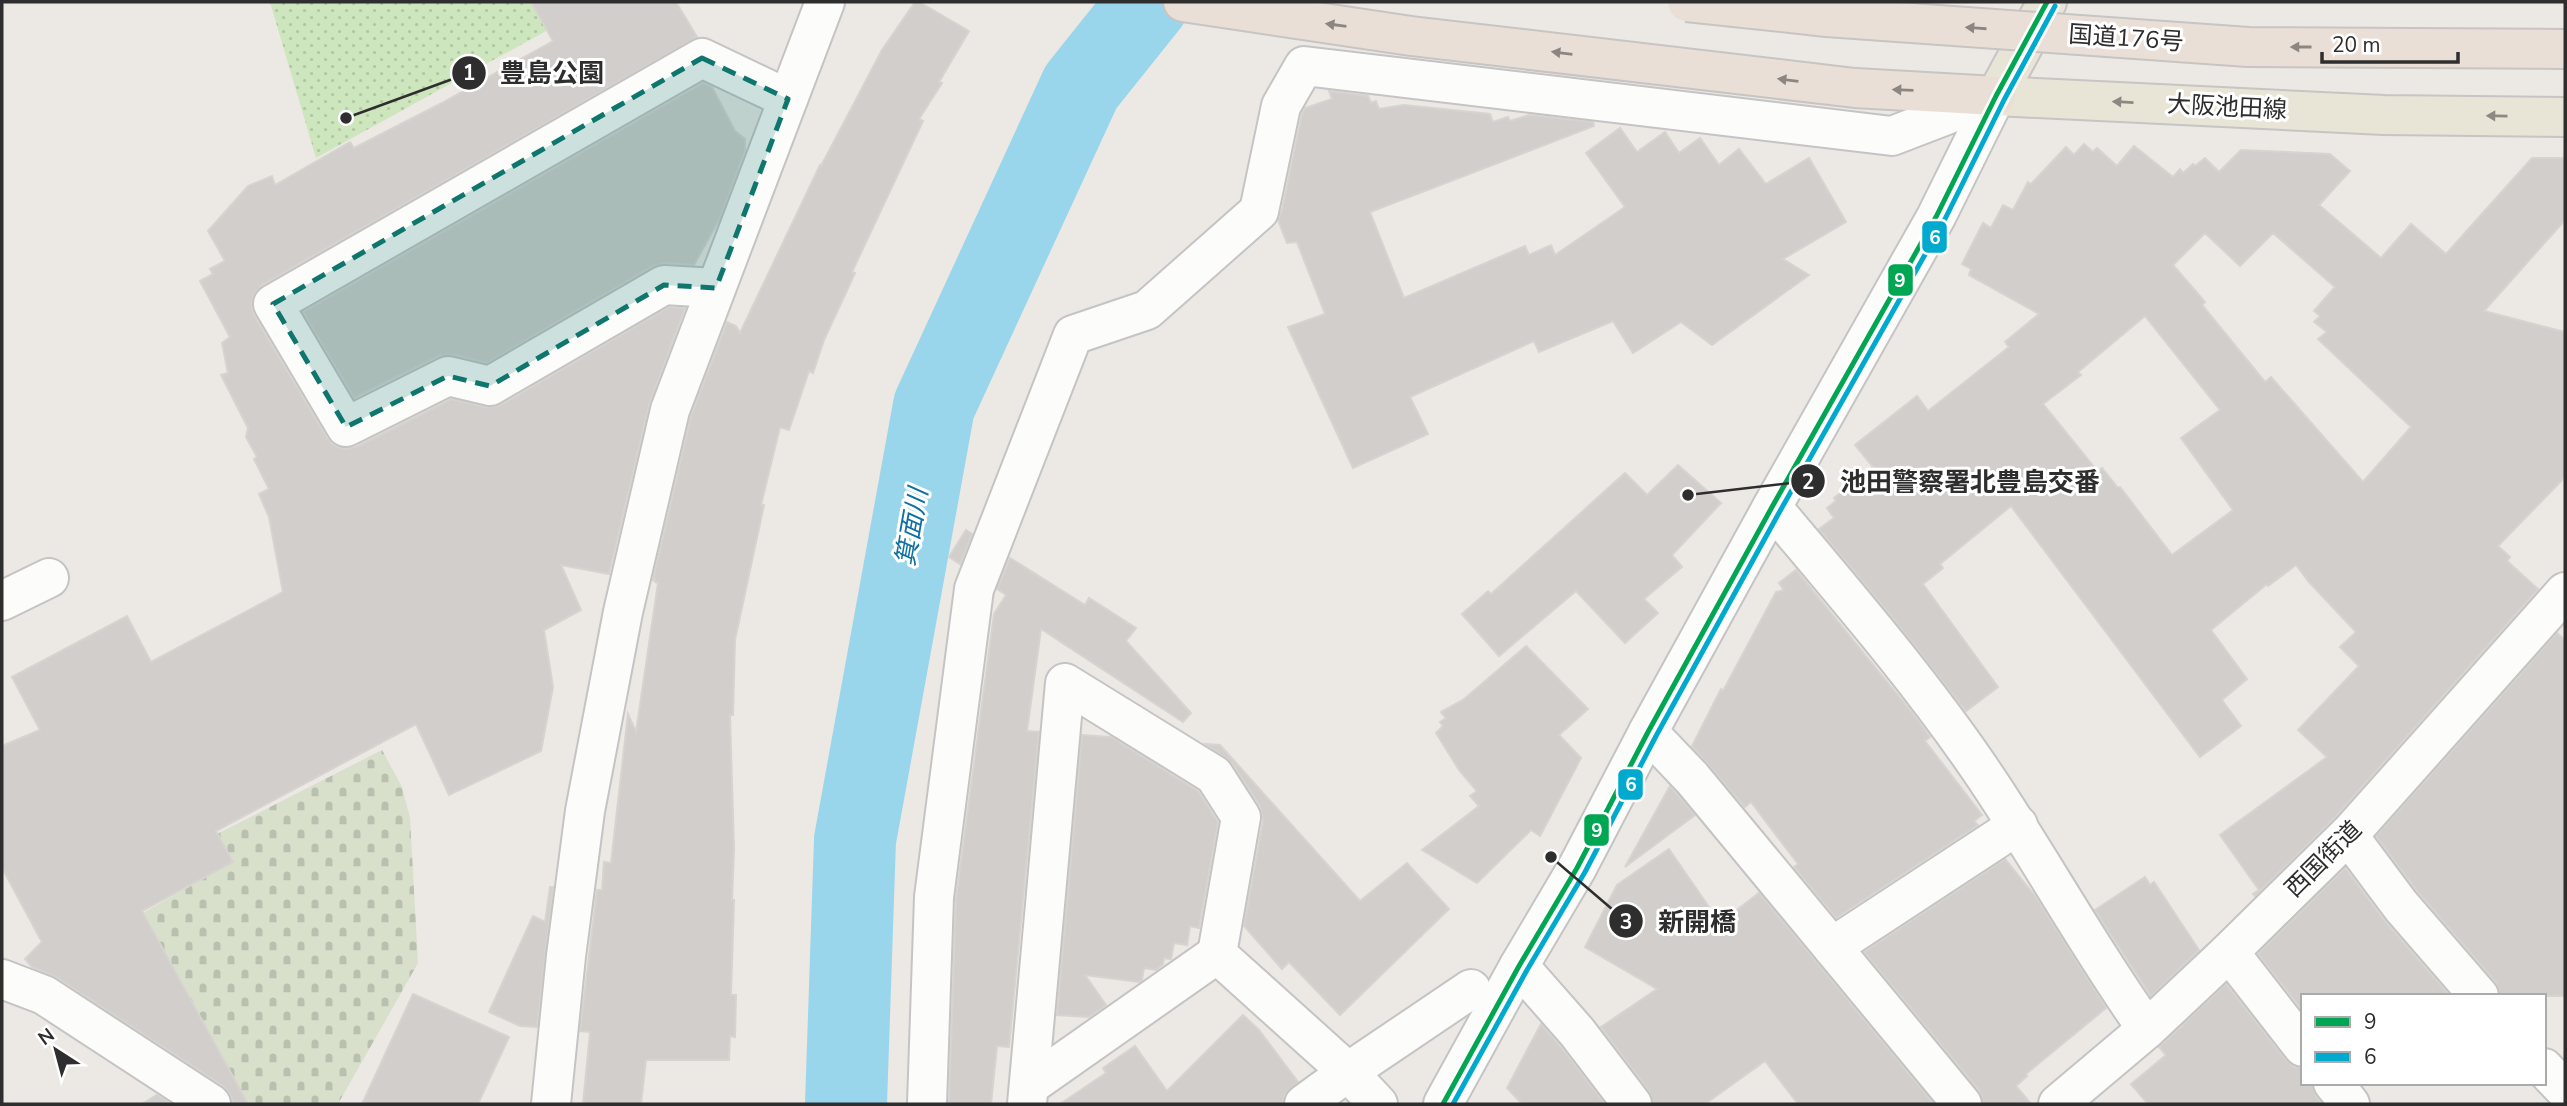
<svg xmlns="http://www.w3.org/2000/svg" width="2567" height="1106" font-family="'Nunito Sans','Noto Sans JP',sans-serif">
<style>
.grass{fill:url(#grass-dots)}
.cemetery{fill:url(#cemetery-stones)}
.lines{fill:none;stroke-linecap:round;stroke-linejoin:round}
.river{stroke:#99d6ec;stroke-width:82}
.building{fill:#d1cecb;stroke:#d7d4d0;stroke-width:2;fill-rule:evenodd}
.minor-casing{stroke:#c5c4c5;stroke-width:42}
.major-casing{stroke:#c6c5c4;stroke-width:42}
.highway-casing{stroke:#c6c5c4;stroke-width:42}
.minor{stroke:#fcfcfb;stroke-width:38}
.major{stroke:#e8e4d6;stroke-width:38}
.highway{stroke:#eadfd6;stroke-width:38}
.highway-bridge-casing{stroke:#c6c5c4;stroke-width:42;stroke-linecap:butt}
.highway-bridge{stroke:#eadfd6;stroke-width:38}
.bus-1-casing{stroke:#fff;stroke-width:10}
.bus-2-casing{stroke:#fff;stroke-width:10}
.bus-1{stroke:#00a651;stroke-width:5}
.bus-2{stroke:#00a9ce;stroke-width:5}
.oneway{fill:#8c8682}
.oneway2{fill:#8b8982}
.marked{fill:#0f766e;fill-opacity:0.2;stroke:#0f766e;stroke-width:5;stroke-dasharray:14 9;stroke-linejoin:round}
.labels{text-anchor:middle;dominant-baseline:central;stroke-width:6;stroke-linejoin:round;paint-order:stroke}
.street-label{font-size:24px;fill:#2e2e2e;stroke:#fff}
.water-label{font-size:26px;font-style:italic;fill:#0d6fa3;stroke:#fff}
.leader{fill:none;stroke:#2e2e2e;stroke-width:2.5}
.callout-dot{fill:#2e2e2e;stroke:#fff;stroke-width:2.5}
.mark-label{font-size:21px;text-anchor:middle;font-weight:bold;fill:#fff}
.callout-label{font-size:26px;text-anchor:middle;font-weight:bold;fill:#2e2e2e;stroke:#fff;stroke-width:6;stroke-linejoin:round;paint-order:stroke}
.line-badge{stroke:#fff;stroke-width:2.5}
.badge-label{font-size:19px;text-anchor:middle;font-weight:bold;fill:#fff}
</style>
<defs>
<pattern id="grass-dots" width="8" height="8" patternUnits="userSpaceOnUse" patternTransform="scale(1.75)"><rect width="8" height="8" fill="#cee6be"/><path d="M2 2h.1M6 6h.1" fill="none" stroke="#b1c6a4" stroke-width="1.8" stroke-linecap="round"/></pattern>
<pattern id="cemetery-stones" width="16" height="16" patternUnits="userSpaceOnUse" patternTransform="scale(1.75)"><rect width="16" height="16" fill="#d8e0cc"/><path d="M2 7V4a2 2 0 0 1 4 0v3zM10 15v-3a2 2 0 0 1 4 0v3z" fill="#bac0b0"/></pattern>
</defs>
<rect width="100%" height="100%" fill="#ece8e4"/>
<path class="grass" d="M270,2H574L555,26L316,158Z"/>
<path class="cemetery" d="M382,750L402,787L410,818L418,963L338,1104H246L141,914L230,864L215,835Z"/>
<g class="lines">
<path class="river" d="M846,1104L855,840L934,406L1081,87L1149,2"/>
</g>
<g class="building">
<path d="M531,2H676L697,37L262,285L254,294L251,305L254,315L327,438L335,446L346,449L356,447L451,399L485,407L501,405L669,307L685,308L649,405L609,574L561,565L581,610L544,630L553,687L541,751L449,795L416,724L216,831L233,862L142,911L248,1104H233L230,1094L223,1086L56,977L32,967L25,959L42,942L2,868V746L40,730L12,677L127,616L151,662L283,592L269,517L259,494L269,489L254,459L257,457L246,437L248,428L221,375L228,373L222,343L230,337L200,281L213,274L210,269L225,261L208,231L248,186L272,176L275,185L350,142L354,148L442,103L553,41Z"/>
<path d="M915,2H919L969,31L939,82L942,83L919,119L923,121L852,272L855,273L824,340L813,373L809,371L789,430L780,427L761,505H764L735,640L733,715H730L734,849L732,900H734L731,995H736L735,1037L730,1036L729,1060H646L641,1104H583L590,1032L580,1031L597,890H602L604,862L611,863L628,714L636,732L658,583L655,582V579L653,580L691,416L727,322L736,326L740,333L820,165L821,166L882,50Z"/>
<path d="M703,83L712,87L735,131L745,139V150L720,218L694,265L665,263L653,266L487,363L453,355L439,356L354,398L303,312Z"/>
<path d="M1329,91L1368,96L1371,103L1376,101L1379,109L1404,105L1490,114L1493,122L1508,117L1510,121L1529,115L1593,122L1594,126L1370,212L1404,298L1525,246L1529,255L1551,245L1555,255L1625,207L1586,153L1620,128L1637,152L1665,132L1679,153L1700,138L1719,165L1739,149L1766,184L1809,158L1846,222L1783,259L1809,275L1712,345L1681,322L1633,353L1613,321L1539,352L1534,341L1410,397L1428,434L1353,468L1288,327L1325,314L1297,242L1287,243L1278,220L1282,210L1302,114L1305,108L1332,99Z"/>
<path d="M2084,144L2093,152L2097,148L2117,166L2134,146L2173,177L2180,169L2183,173L2193,164L2195,166L2205,158L2219,172L2241,150L2330,154L2350,171L2319,205L2381,258L2411,224L2446,254L2532,158H2565V220L2484,311L2565,332V477L2498,546L2510,557L2507,561L2538,589L2336,816L2255,896L2253,894L2259,890L2220,835L2327,757L2298,730L2359,666L2340,647L2356,632L2309,582L2296,565L2268,586L2267,584L2211,630L2247,679L2222,700L2241,726L2200,757L2011,506L1940,564L1943,568L1923,584L1998,687L1966,711L1896,622L1819,529L1834,518L1827,508L1836,501L1834,498L1873,467L1855,445L1917,396L1928,411L2009,347L2005,342L2039,314L1969,275L1971,269L1962,264L1983,223L1991,228L2003,205L2013,210L2028,182L2031,184L2066,147L2074,155ZM2205,233L2240,266L2273,233L2335,287L2314,311L2320,316L2314,322L2327,332L2318,339L2411,427L2363,482L2271,377L2265,382L2202,305L2205,302L2173,265ZM2145,316L2220,410L2181,438L2233,510L2172,555L2120,487L2118,488L2102,468L2098,472L2043,404L2081,375L2078,372Z"/>
<path d="M1678,465L1721,503L1672,555L1682,567L1644,599L1658,613L1625,643L1576,591L1499,656L1462,614L1488,591L1491,594L1625,473L1647,495Z"/>
<path d="M966,530L972,534L960,564L949,557Z"/>
<path d="M1010,558L1085,605L1089,598L1136,628L1126,641L1191,713L1183,722L1041,629L1027,731L1039,732L1009,1047L997,1046L991,1104H949L956,899L994,614L1006,595L997,589Z"/>
<path d="M1796,570L1914,715L1930,737L1925,741L1982,815L1974,821L1978,825L1836,918L1794,867L1798,864L1751,802L1745,807L1692,746L1721,689L1723,691L1776,592L1784,590L1779,583Z"/>
<path d="M2557,633L2565,640V996H2500L2496,982L2418,892L2376,836Z"/>
<path d="M1526,646L1588,709L1559,735L1581,758L1540,836L1531,830L1477,883L1422,850L1479,806L1470,796L1477,791L1459,770L1436,733L1443,726L1440,722L1446,718L1441,712L1463,700Z"/>
<path d="M1082,735L1111,737L1198,791L1218,822L1199,928L1190,926L1187,945L1174,943L1171,959L1164,958L1163,964L1156,970L1144,968L1142,980L1139,982L1085,975L1106,1005L1089,1017L1057,1015Z"/>
<path d="M1206,744L1220,745L1360,901L1407,863L1449,909L1340,1015L1289,962L1282,969L1244,926L1263,821L1260,806L1232,763Z"/>
<path d="M1670,786L1695,815L1625,867Z"/>
<path d="M1669,849L1720,923L1759,893L1934,1104H1798L1765,1061L1705,1104H1653L1649,1091L1601,1027L1657,989L1585,947L1617,885Z"/>
<path d="M2005,859L2035,896L2106,1008L2026,1074L2027,1076L2016,1086L2031,1104H1983L1979,1090L1864,952Z"/>
<path d="M2345,868L2384,920L2450,996H2303V1011L2258,954Z"/>
<path d="M2145,877L2150,885L2154,882L2199,950L2151,996L2095,910Z"/>
<path d="M550,887H553L537,1027L520,1026L489,1012L533,916L545,922Z"/>
<path d="M2226,984L2286,1060L2294,1067L2303,1068V1083H2312L2316,1096L2322,1104H2148L2131,1084L2166,1055L2159,1047Z"/>
<path d="M413,994L509,1037L478,1104H362Z"/>
<path d="M1243,1015L1259,1030L1298,1082L1284,1095L1282,1104H1060L1106,1073L1103,1068L1135,1046L1167,1091Z"/>
<path d="M1541,1024L1560,1046L1605,1104H1522L1507,1088Z"/>
<path d="M157,1095L171,1104H142Z"/>
</g>
<g class="lines">
<defs>
<g id="minor">
<path d="M716,288L664,285L490,386L448,376L346,427L273,304L702,58L788,99"/>
<path d="M1772,507C1844,593 1917,677 1980,769C2038,854 2087,945 2147,1029"/>
<path d="M2,601L49,578"/>
<path d="M1648,732L1692,778L1962,1104"/>
<path d="M2348,835L2401,906L2479,996"/>
<path d="M1832,947L2018,825"/>
<path d="M2229,952L2303,1047"/>
<path d="M1519,966L1577,1032L1632,1104"/>
<path d="M2,979L44,995L211,1104"/>
<path d="M2544,1068L2565,1090"/>
<path d="M2333,1083L2350,1104"/>
<path d="M1029,1086L1217,954"/>
<path d="M551,1104L566,956L585,811L623,612L670,410L825,2"/>
<path d="M927,1104L934,897L974,589L1073,335L1147,310L1259,211L1281,106L1304,66L1892,136L1996,96"/>
<path d="M1027,1104L1065,683L1214,775L1241,817L1217,954L1348,1072L1378,1104"/>
<path d="M1304,1104L1348,1072L1471,989"/>
<path d="M1443,1104L1519,966L1577,868L1648,732L1772,507L1936,217L1996,96"/>
<path d="M2058,1104L2147,1029L2229,952L2352,831L2565,592"/>
</g>
<path id="major" d="M2047,2L1996,96L2384,115L2565,117"/>
<path id="highway" d="M1183,2L1411,36L1855,88L1996,96"/>
</defs>
<use href="#minor" class="minor-casing"/>
<use href="#major" class="major-casing"/>
<use href="#highway" class="highway-casing"/>
<use href="#minor" class="minor"/>
<use href="#major" class="major"/>
<use href="#highway" class="highway"/>
<defs>
<path id="highway-bridge" d="M1687,2L1827,17L2248,47L2565,49"/>
</defs>
<use href="#highway-bridge" class="highway-bridge-casing"/>
<use href="#highway-bridge" class="highway-bridge"/>
<defs>
<path id="bus-1" d="M1443,1104L1519,966L1577,868L1648,732L1772,507L1936,217L1996,96L2047,2"/>
<path id="bus-2" d="M1453,1104L1527,970L1585,872L1656,736L1780,511L1944,221L2004,100L2055,6"/>
</defs>
<use href="#bus-1" class="bus-1-casing"/>
<use href="#bus-2" class="bus-2-casing"/>
<use href="#bus-1" class="bus-1"/>
<use href="#bus-2" class="bus-2"/>
</g>
<defs><path id="oneway-solid" d="M-6-.8H1V-3.2L6.5 0L1 3.2V.8H-6Z" transform="scale(1.75)"/></defs>
<g class="oneway">
<use href="#oneway-solid" transform="translate(1336 25) rotate(-172)"/>
<use href="#oneway-solid" transform="translate(1976 28) rotate(-176)"/>
<use href="#oneway-solid" transform="translate(2301 47) rotate(-180)"/>
<use href="#oneway-solid" transform="translate(1562 53) rotate(-173)"/>
<use href="#oneway-solid" transform="translate(1788 80) rotate(-173)"/>
<use href="#oneway-solid" transform="translate(1903 90) rotate(-178)"/>
</g>
<g class="oneway2">
<use href="#oneway-solid" transform="translate(2123 102) rotate(-177)"/>
<use href="#oneway-solid" transform="translate(2497 116) rotate(-179)"/>
</g>
<path class="marked" d="M702,58L788,99L716,288L664,285L490,386L448,376L346,427L273,304Z"/>
<g class="labels">
<g class="street-label">
<text transform="translate(2126 38) rotate(4)">国道176号</text>
<text transform="translate(2227 107) rotate(3)">大阪池田線</text>
<text transform="translate(2323 859) rotate(-45)">西国街道</text>
</g>
<g class="water-label">
<text transform="translate(912 527) rotate(-80)">箕面川</text>
</g>
</g>
<path class="leader" d="M346 118L469 73M1688 495L1808 481M1551 857L1626 921"/>
<g class="callout-dot">
<circle cx="346" cy="118" r="7"/>
<circle cx="1688" cy="495" r="7"/>
<circle cx="1551" cy="857" r="7"/>
<circle cx="469" cy="73" r="18"/>
<circle cx="1808" cy="481" r="18"/>
<circle cx="1626" cy="921" r="18"/>
</g>
<g class="mark-label">
<text x="469" y="80">1</text>
<text x="1808" y="489">2</text>
<text x="1626" y="929">3</text>
</g>
<g class="callout-label">
<text x="552" y="82">豊島公園</text>
<text x="1970" y="491">池田警察署北豊島交番</text>
<text x="1697" y="931">新開橋</text>
</g>
<g class="line-badge">
<rect x="1921" y="220" width="27" height="34" rx="7" fill="#00a9ce"/>
<rect x="1887" y="263" width="27" height="34" rx="7" fill="#00a651"/>
<rect x="1617" y="768" width="27" height="33" rx="7" fill="#00a9ce"/>
<rect x="1583" y="813" width="27" height="34" rx="7" fill="#00a651"/>
</g>
<g class="badge-label">
<text x="1935" y="244">6</text>
<text x="1900" y="287">9</text>
<text x="1631" y="791">6</text>
<text x="1597" y="837">9</text>
</g>
<rect width="2567" height="1106" fill="none" stroke="#2e2e2e" stroke-width="7"/>
<rect x="2301" y="994" width="245" height="91" fill="#ffffff" stroke="#ababab" stroke-width="2"/>
<rect x="2315" y="1017" width="35" height="10" fill="#00a651" stroke="#ababab" stroke-width="2"/>
<text x="2364" y="1029" font-size="21" fill="#2e2e2e">9</text>
<rect x="2315" y="1052" width="35" height="10" fill="#00a9ce" stroke="#ababab" stroke-width="2"/>
<text x="2364" y="1064" font-size="21" fill="#2e2e2e">6</text>
<g transform="translate(56 1050) rotate(324)" stroke="#ffffff" stroke-width="5" paint-order="stroke">
<path d="M0-5L12 26L0 18L-12 26Z" fill="#2e2e2e"/>
<text y="-10" font-size="19" font-weight="bold" text-anchor="middle" fill="#2e2e2e">N</text>
</g>
<path d="M2322 52v10h136v-10" fill="none" stroke="#2e2e2e" stroke-width="3.5"/>
<text x="2332" y="52" font-size="21" fill="#2e2e2e" stroke="#ffffff" stroke-width="5" paint-order="stroke">20 m</text>
</svg>
